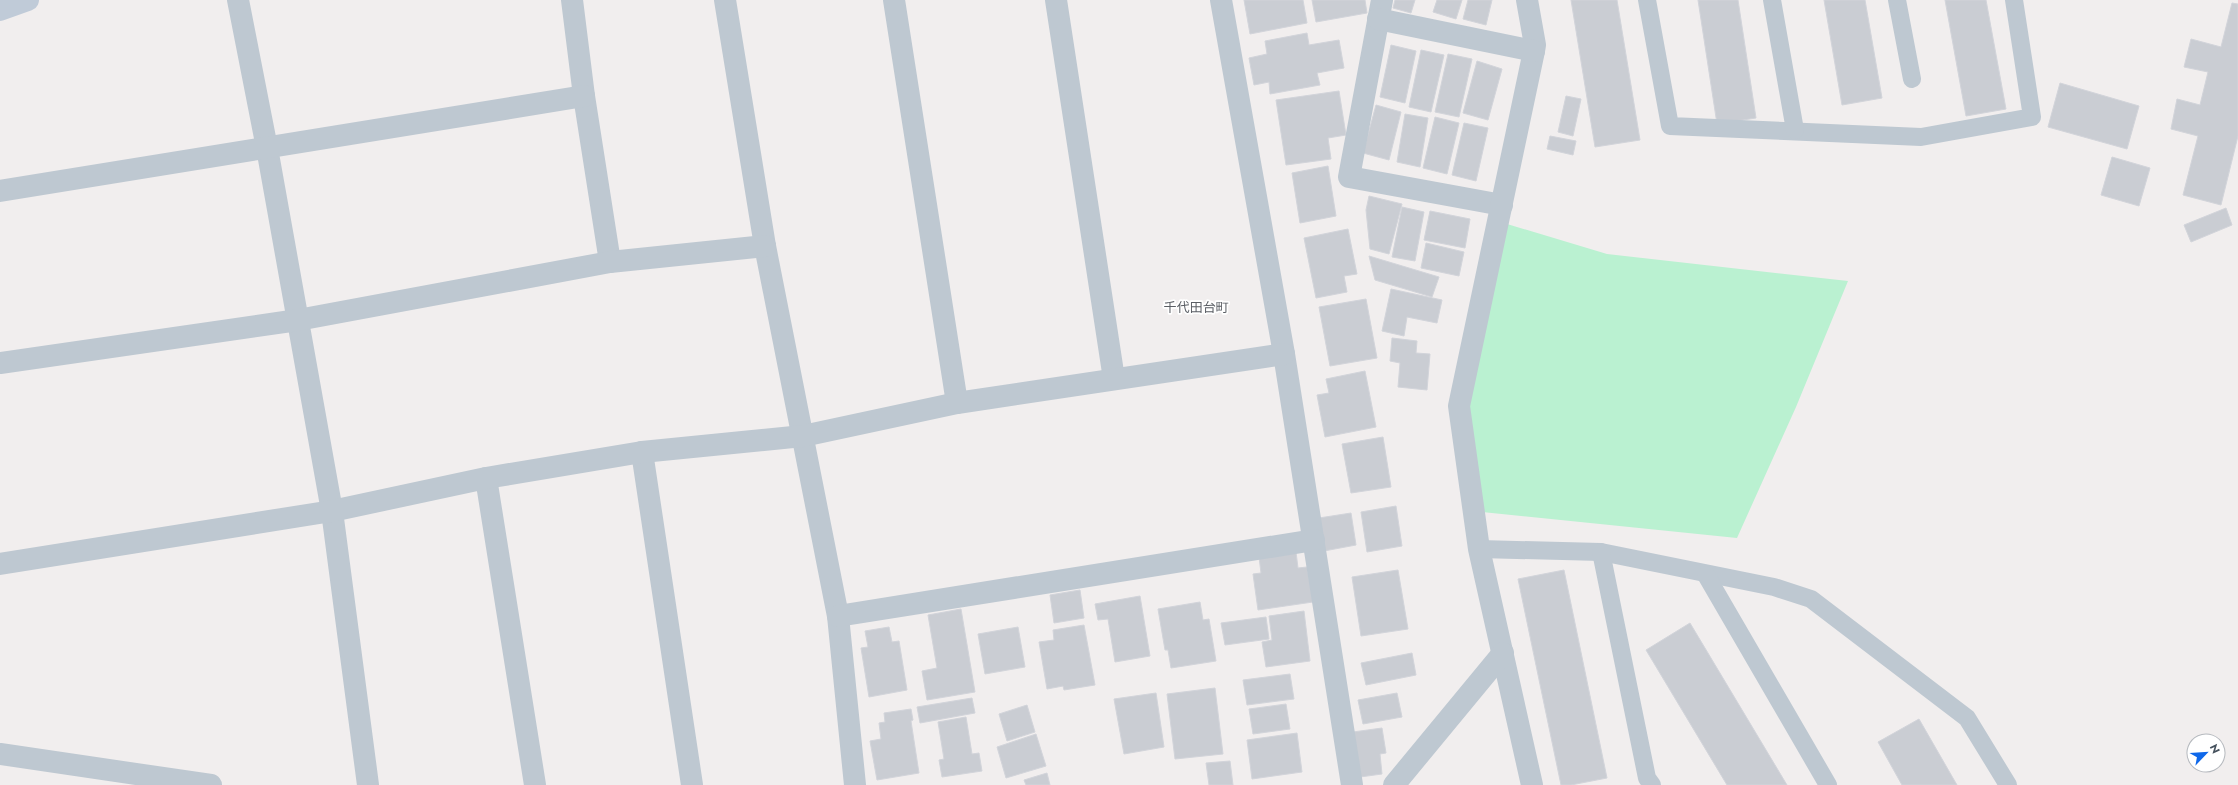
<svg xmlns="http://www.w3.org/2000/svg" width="2238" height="785" font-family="Jost,'Noto Sans JP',sans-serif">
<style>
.green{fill:#baf1d1}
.building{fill:#cacdd3;stroke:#d2d4da}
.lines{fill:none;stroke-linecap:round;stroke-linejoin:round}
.lane{stroke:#bec8d1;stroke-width:18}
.street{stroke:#bec8d1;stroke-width:22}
.secondary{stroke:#c0cbd8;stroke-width:22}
.labels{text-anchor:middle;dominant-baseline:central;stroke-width:3.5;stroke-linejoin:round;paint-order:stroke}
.neighbourhood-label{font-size:13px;fill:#5a5e64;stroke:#fff}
</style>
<rect width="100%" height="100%" fill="#f1eeee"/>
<path class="green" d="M1507,224L1607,254L1848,281L1796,407L1737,538L1482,512L1468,410Z"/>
<g class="building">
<path d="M1244,0H1303L1307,23L1250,34Z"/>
<path d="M1312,0H1365L1367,13L1316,22Z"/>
<path d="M1395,0H1415L1411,13L1393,8Z"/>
<path d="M1437,0H1462L1456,19L1433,12Z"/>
<path d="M1468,0H1492L1486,25L1463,19Z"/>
<path d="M1571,0H1617L1640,140L1595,147Z"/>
<path d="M1698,0H1738L1756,118L1717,124Z"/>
<path d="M1824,0H1865L1882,98L1842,105Z"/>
<path d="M1945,0H1986L2006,109L1966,116Z"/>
<path d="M2232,3L2238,4V136L2221,205L2183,195L2198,136L2171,129L2177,99L2200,105L2208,72L2184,67L2191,39L2221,47Z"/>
<path d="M1307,33L1309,45L1339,40L1344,68L1317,73L1320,85L1270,94L1269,82L1254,85L1249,58L1267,54L1265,41Z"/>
<path d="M1391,45L1416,51L1405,103L1380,97Z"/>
<path d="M1421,50L1444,55L1431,112L1409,107Z"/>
<path d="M1448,54L1472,59L1459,117L1435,112Z"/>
<path d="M1477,61L1502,69L1488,120L1463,113Z"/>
<path d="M2060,83L2139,106L2127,149L2048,127Z"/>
<path d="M1339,91L1346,135L1328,138L1331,159L1286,165L1276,100Z"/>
<path d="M1566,96L1581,99L1573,136L1558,132Z"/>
<path d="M1376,105L1401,112L1389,160L1363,153Z"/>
<path d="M1405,114L1428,118L1420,167L1397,162Z"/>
<path d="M1435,117L1459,123L1447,174L1423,168Z"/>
<path d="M1464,123L1488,128L1476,181L1452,175Z"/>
<path d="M1550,136L1576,141L1573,155L1547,149Z"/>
<path d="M2112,157L2150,168L2139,206L2101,195Z"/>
<path d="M1328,166L1336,216L1300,223L1292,173Z"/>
<path d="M1369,196L1402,204L1389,254L1370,249L1366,210Z"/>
<path d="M1402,207L1424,212L1415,261L1392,257Z"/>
<path d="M2226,208L2232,225L2191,242L2184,225Z"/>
<path d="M1430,211L1470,219L1465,248L1424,240Z"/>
<path d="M1348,229L1357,274L1344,276L1347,292L1316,298L1304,238Z"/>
<path d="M1426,243L1464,252L1459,276L1421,268Z"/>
<path d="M1369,256L1439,277L1432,297L1375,280Z"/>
<path d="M1391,289L1442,300L1437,323L1407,317L1404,336L1382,331Z"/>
<path d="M1366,299L1377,358L1330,366L1319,307Z"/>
<path d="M1392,338L1417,341L1416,353L1430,354L1427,390L1398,387L1400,363L1390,361Z"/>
<path d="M1365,371L1376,427L1325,437L1317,395L1329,393L1326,379Z"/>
<path d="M1383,437L1391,487L1351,493L1342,444Z"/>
<path d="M1396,506L1402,546L1367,552L1361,512Z"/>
<path d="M1351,513L1356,545L1324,551L1319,518Z"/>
<path d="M1296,552L1298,568L1307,567L1313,602L1258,610L1253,574L1261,573L1259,557Z"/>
<path d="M1398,570L1408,629L1361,636L1352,577Z"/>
<path d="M1564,570L1607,778L1571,785H1561L1518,579Z"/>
<path d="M1080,590L1084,618L1054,623L1050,595Z"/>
<path d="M1140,596L1150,656L1115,662L1108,619L1098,620L1095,604Z"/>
<path d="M1200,602L1203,620L1209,619L1216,661L1171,668L1168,650H1165L1158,609Z"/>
<path d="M961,609L975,692L927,700L922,671L937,668L928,615Z"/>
<path d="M1304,611L1310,661L1266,667L1262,642L1272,640L1269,616Z"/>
<path d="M1266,617L1269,639L1225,645L1221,623Z"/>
<path d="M1690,623L1787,785H1727L1646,650Z"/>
<path d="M1084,625L1095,685L1064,690L1063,686L1047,689L1039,642L1054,640L1053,630Z"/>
<path d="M889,627L892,642L899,641L907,690L869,697L861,648L868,647L865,631Z"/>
<path d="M1018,627L1025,667L985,674L978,634Z"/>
<path d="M1412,653L1416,675L1366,685L1361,663Z"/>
<path d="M1290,674L1294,699L1247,705L1243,680Z"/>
<path d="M1215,688L1223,754L1175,759L1167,694Z"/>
<path d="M1156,693L1164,747L1124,754L1114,699Z"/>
<path d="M1397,693L1402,717L1363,724L1358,700Z"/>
<path d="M972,698L975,713L920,723L917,707Z"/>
<path d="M1286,704L1290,729L1253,734L1249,709Z"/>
<path d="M1027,705L1035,732L1007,741L999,714Z"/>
<path d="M911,709L913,720L911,721L919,773L877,780L870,741L881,739L879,723L885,722L884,713Z"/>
<path d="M966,717L972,754L979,753L982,771L942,777L939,760L944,759L938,722Z"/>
<path d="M1919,719L1957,785H1902L1878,742Z"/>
<path d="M1382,728L1386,753L1380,754L1382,774L1360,777L1353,732Z"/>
<path d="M1297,733L1302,772L1252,779L1247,740Z"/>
<path d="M1036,734L1046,766L1006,778L997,747Z"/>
<path d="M1230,761L1233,785H1209L1206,763Z"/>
<path d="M1047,773L1050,785H1026L1024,780Z"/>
</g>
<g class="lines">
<g class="lane">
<path d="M1647,0L1670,126L1921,137L2032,117L2014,0"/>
<path d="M1772,0L1795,130"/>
<path d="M1897,0L1912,79"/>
<path d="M1479,549L1601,552L1774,587L1811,599L1967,718L2008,785"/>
<path d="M1601,552L1647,778L1652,785"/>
<path d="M1706,575L1828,785"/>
</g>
<g class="street">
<path d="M238,0L267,148L332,511L368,785"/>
<path d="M572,0L584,96L610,262"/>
<path d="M725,0L765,246L838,616L855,785"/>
<path d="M894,0L957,403"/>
<path d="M1056,0L1114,379"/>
<path d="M1221,0L1284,354L1352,785"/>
<path d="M1382,0L1349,177L1502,205"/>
<path d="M1527,0L1535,45L1534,51L1459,406L1479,549L1532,785"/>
<path d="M1378,19L1534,51"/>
<path d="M0,191L584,96"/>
<path d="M0,363L298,320L610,262L765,246"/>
<path d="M642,452L692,785"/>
<path d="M486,478L535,785"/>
<path d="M0,564L332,511L486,478L642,452L803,436L957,403L1284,354"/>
<path d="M838,616L1314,540"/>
<path d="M0,754L211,785"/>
<path d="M1394,785L1503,653"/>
</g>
<path class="secondary" d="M0,10L28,0"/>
</g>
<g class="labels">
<g class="neighbourhood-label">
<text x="1196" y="307">千代田台町</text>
</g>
</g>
<g transform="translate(2206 753) rotate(65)"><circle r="19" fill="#ffffff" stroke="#b5b9be"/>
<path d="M0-3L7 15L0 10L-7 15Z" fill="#0f68ea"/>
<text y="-6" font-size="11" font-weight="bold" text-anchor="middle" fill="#45515d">N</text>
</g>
</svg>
